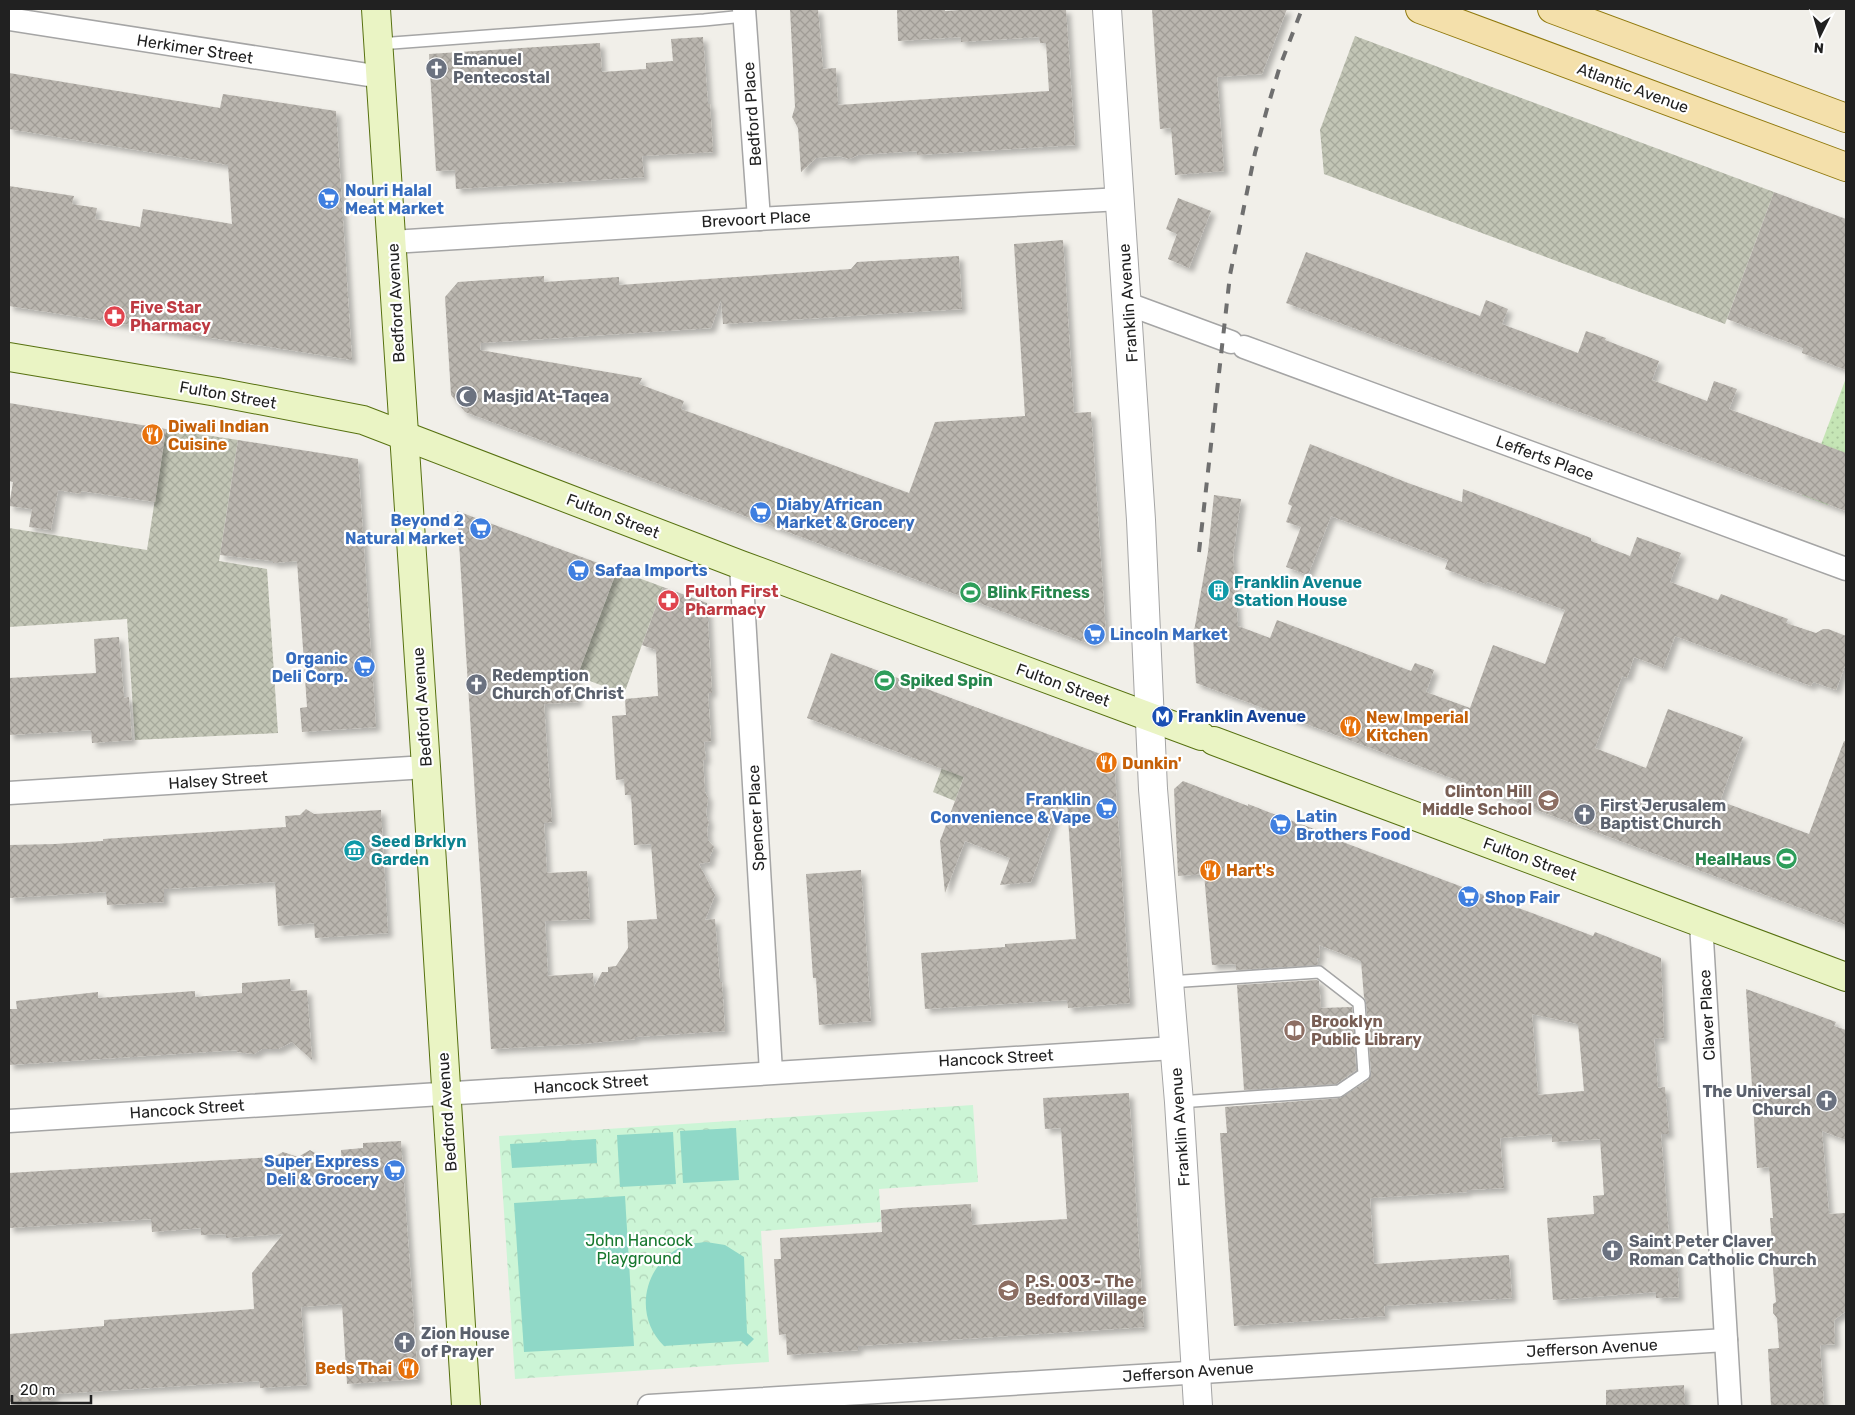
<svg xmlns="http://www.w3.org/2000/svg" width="1855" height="1415" font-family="Rubik,sans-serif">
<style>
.construction{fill:url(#construction-cross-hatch)}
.park{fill:url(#park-crowns)}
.garden{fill:url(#garden-dots)}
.pitch{fill:#8fd8c7}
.building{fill:url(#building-cross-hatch);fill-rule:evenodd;filter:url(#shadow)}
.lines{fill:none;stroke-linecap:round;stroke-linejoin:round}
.service-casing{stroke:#a5a5a5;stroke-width:14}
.minor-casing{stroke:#a5a5a5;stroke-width:25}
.tertiary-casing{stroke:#a5a5a5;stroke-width:30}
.secondary-casing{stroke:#577110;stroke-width:30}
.primary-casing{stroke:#917a0e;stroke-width:30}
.service{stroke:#fff;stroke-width:11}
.minor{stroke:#fff;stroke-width:22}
.tertiary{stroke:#fff;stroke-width:28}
.secondary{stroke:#eaf4c4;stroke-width:28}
.primary{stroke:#f4e0ab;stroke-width:28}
.rail{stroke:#6f6f6f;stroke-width:4;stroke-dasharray:10 10;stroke-linecap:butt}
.labels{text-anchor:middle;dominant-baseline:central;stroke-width:4.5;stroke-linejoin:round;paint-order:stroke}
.street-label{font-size:16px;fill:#212121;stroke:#fff}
.worship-label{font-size:16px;font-weight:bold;fill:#5b616d;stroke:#fff;text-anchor:start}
.shop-label{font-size:16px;font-weight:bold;fill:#366cbe;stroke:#fff;text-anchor:start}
.health-label{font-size:16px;font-weight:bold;fill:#be3a42;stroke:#fff;text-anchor:start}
.food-label{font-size:16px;font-weight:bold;fill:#c56008;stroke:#fff;text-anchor:start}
.culture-label{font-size:16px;font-weight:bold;fill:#0d838f;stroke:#fff;text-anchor:start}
.leisure-label{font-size:16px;font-weight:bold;fill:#27864d;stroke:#fff;text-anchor:start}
.transit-label{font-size:16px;font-weight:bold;fill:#164399;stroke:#fff;text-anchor:start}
.education-label{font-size:16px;font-weight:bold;fill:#785e54;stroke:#fff;text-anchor:start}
.park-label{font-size:16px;fill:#17782e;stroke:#fff}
</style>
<defs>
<pattern id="construction-cross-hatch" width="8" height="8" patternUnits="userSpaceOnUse" patternTransform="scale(1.25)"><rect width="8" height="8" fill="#c2c5b5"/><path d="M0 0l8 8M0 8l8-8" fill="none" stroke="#a6a99b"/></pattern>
<pattern id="park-crowns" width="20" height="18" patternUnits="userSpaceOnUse" patternTransform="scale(1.25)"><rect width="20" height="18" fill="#ccf5d6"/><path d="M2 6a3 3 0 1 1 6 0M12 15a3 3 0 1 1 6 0" fill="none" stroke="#afd2b7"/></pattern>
<pattern id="garden-dots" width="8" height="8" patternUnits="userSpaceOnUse" patternTransform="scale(1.25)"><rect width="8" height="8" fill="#c5e5b5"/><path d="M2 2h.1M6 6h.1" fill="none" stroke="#a9c49b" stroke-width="1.8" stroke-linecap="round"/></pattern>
<pattern id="building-cross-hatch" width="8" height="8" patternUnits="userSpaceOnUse" patternTransform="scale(1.25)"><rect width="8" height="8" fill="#bab6af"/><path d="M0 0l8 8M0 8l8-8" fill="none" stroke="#a09c96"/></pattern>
<filter id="shadow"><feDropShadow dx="4.5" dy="4.5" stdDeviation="2.5" flood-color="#0004"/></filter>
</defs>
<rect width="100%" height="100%" fill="#f1efe9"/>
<g class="construction">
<path d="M1355,36L1774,192L1725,324L1324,174L1320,130Z"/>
<path d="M166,429L238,440L219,561L267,569L278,733L135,740L127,619L9,627V528L147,550Z"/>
<path d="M617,570L663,587L624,694L577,676Z"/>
<path d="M966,704L988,712L955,801L933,792Z"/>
</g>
<path class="park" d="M973,1105L978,1182L879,1189L881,1222L761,1231L769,1362L515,1379L499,1136Z"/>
<path class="garden" d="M1846,378V456L1828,505L1802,495Z"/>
<g class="pitch">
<path d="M736,1128L739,1180L683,1183L680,1131Z"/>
<path d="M673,1132L676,1184L620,1187L617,1135Z"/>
<path d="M596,1139L597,1163L512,1168L510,1144Z"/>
<path d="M625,1196L634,1346L524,1352L514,1203Z"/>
<path d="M706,1242L725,1245L744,1257L747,1333L754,1339L747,1346L741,1341L664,1346C633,1316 643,1264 683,1246C689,1243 698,1243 706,1242Z"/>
</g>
<g class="building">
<path d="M790,9H818L823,69L836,68L838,105L1049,91L1046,43H1040L1039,37L961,42V37L898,41L897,9H945V11L973,9H1066L1075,145L917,155V151L858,155L849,159L839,156L816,158L801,172L798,128L792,117L795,107Z"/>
<path d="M1152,9H1287L1262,74L1217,77L1224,171L1175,175L1171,128L1160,129Z"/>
<path d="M703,37L708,104H710L713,152L642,156L644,177L456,189L455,170L436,171L429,54L600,43L602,72L646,69V63L673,61L671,39Z"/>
<path d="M9,73L220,108L223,94L336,111L352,360L9,306V186L74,196L72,204L97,208L95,219L140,227L143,209L232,224L228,165L9,129Z"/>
<path d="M1774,192L1846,219V370L1802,353L1803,348L1727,319Z"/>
<path d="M1178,198L1211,211L1189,268L1168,259L1177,234L1166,229Z"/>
<path d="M1063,240L1074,413L1091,412L1106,635L1092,645L465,412L451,395L445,297L458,282L544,276V282L619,277V285L851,269L857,262L959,256L962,309L723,324L721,300L711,328L481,343L480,350L642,378L639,384L684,401L681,409L909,493L935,422L1025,416L1014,244Z"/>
<path d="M1306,252L1480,316L1486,300L1508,309L1502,324L1578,353L1586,331L1606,338L1605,340L1659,361L1652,380L1707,401L1714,381L1737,389L1729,409L1846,453V511L1286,303Z"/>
<path d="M9,403L166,429L155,502L81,491V494L58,490L51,530L29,527L32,509L9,506L13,482L9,481Z"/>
<path d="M238,440L358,459L376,727L302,732L300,708L307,707L297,561L273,563V561L220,555Z"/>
<path d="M1310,444L1408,483L1462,502L1463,489L1591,538V541L1630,556L1637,537L1681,553L1670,582L1718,600L1721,594L1788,619L1786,623L1816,633L1823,629H1828L1846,636V663L1836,690L1813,682L1811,686L1675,636L1663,668L1634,657L1627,678L1622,676L1595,748L1646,768L1668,709L1743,737L1720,801L1809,834L1844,741L1846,742V925L1196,683L1193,637L1208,552L1214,495L1241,499L1233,556L1238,626L1270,638L1277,620L1411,671L1415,663L1434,670L1426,692L1470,708L1493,645L1545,664L1565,610L1487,582L1486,584L1445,569L1448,560L1352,524L1331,516L1308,575L1286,567L1301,527L1286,522L1292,506L1288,504Z"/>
<path d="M457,511L617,570L576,679L578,702L544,704L552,822L544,823L547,873L587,871L590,919L545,921L548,976L593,973L594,987L602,972H608V967L616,966L628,948L627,921L657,919L651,844L634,845L631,795H625L624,779L616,780L612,716L626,715L625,699L658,696L656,650L642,645L663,587L707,603L712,693H708L711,741L704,742L706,760H703L705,792L708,798L706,814L709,823L707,828L708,840L714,847L710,856V862L699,864L715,895L705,920L715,919L720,982H722L725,1031L635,1037V1039L581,1044L491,1049Z"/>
<path d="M119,637L124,698L129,697L132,740L92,743L91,730L9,735V678L96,673L94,639Z"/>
<path d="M831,653L1114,759L1130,1003L1068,1008L1067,1000L925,1009L921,953L1005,947V944L1076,939L1066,787L1031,882L1000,885L1010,858L965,841L945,893L940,841L964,777L807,718Z"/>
<path d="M1183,781L1248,806V804L1271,813L1317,830L1316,832L1593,936L1595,932L1661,958L1664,1038L1654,1039L1658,1088L1665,1087L1669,1134H1661L1669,1237H1676L1679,1297L1656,1298V1292L1553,1300L1547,1218L1594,1214L1593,1196L1604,1195L1600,1139L1552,1142V1134L1500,1138L1504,1188L1467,1190V1192L1370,1198L1374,1264L1509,1255L1512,1298L1384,1306L1385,1316L1234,1326L1220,1133H1227L1225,1107L1340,1098L1368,1080L1371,1073L1366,1002L1364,997L1361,961L1319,945L1320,958H1317L1318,965L1236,970V964L1212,965L1204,874L1178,876L1174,789ZM1532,1014L1578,1024L1584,1091L1538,1095Z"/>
<path d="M306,809L314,814L381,810L388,933L315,938L314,923L278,926L275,882L164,889V902L107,905L106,892L9,898V845L55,844L103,841V839L286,827L285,816L300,815Z"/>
<path d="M861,870L871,1021L819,1025L816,978H813L806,874Z"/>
<path d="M290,979L291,991L307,990L312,1060L292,1042L278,1049H262L254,1054L237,1052V1050L9,1065V1009H17L16,1001L98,992V998L195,991V997L242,993V983Z"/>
<path d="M1317,980L1319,981L1321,1008L1352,1007L1356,1070L1336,1084L1244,1090L1237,985Z"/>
<path d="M1746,989L1836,1022L1834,1026L1846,1030V1140L1822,1131L1829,1214L1846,1213V1311L1834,1320L1835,1344L1820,1345L1824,1406H1771L1768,1349L1779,1348L1777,1318L1773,1313V1304L1776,1302L1772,1258L1769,1255V1247L1772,1243L1770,1218H1773L1771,1193L1769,1167L1757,1168Z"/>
<path d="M1129,1093L1144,1327L858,1346V1350L787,1355L786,1334L779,1335L774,1259H781L780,1238L882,1232L881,1210L901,1208L971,1204L972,1225L1067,1219L1061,1128L1045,1129L1043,1098Z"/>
<path d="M401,1141L418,1379L347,1384L342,1304L301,1307L307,1385L260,1388L259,1381L56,1394L51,1400L9,1402V1334L104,1326V1320L254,1309L252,1273L283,1234L226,1238V1234L201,1235V1228L152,1232L151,1219L9,1228V1173L274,1157L283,1152L298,1157L310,1150L342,1169L341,1150L363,1148V1143Z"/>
<path d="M1684,1385L1685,1406H1606V1390Z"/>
</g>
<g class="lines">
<defs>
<g id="service">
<path d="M379,44L704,20L744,16"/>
<path d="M1169,982L1319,972L1359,1003L1364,1074L1339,1091L1179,1102"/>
</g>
<g id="minor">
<path d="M744,9L759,219"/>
<path d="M9,19L381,77"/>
<path d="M392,242L759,219L1121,199"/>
<path d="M1128,304L1231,342"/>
<path d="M1244,347L1846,569"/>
<path d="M741,565L771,1072"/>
<path d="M9,793L426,767"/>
<path d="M1701,923L1730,1406"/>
<path d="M9,1121L1174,1048"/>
<path d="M649,1406L1726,1340"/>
</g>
<path id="tertiary" d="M1107,9L1141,520L1153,789L1179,1102L1198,1406"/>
<g id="secondary">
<path d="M376,9L426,767L466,1406"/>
<path d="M9,357L217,392L363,420L741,565L1201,736"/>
<path d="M1214,741L1846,977"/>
</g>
<g id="primary">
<path d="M1420,9L1846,167"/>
<path d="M1552,9L1846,118"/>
</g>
</defs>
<use href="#service" class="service-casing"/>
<use href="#minor" class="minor-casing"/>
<use href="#tertiary" class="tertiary-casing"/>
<use href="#secondary" class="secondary-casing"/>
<use href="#primary" class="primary-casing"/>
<use href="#service" class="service"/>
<use href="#minor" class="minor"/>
<use href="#tertiary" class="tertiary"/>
<use href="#secondary" class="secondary"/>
<use href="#primary" class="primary"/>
<path class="rail" d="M1199,552L1230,275L1255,153L1267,109L1280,66L1302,9"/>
</g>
<defs>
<symbol id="church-disc" viewBox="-11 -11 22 22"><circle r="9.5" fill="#6b7280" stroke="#fff"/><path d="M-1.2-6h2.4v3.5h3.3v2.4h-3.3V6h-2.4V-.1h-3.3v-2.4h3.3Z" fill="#fff"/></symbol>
<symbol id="supermarket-disc" viewBox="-11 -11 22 22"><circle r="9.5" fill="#3f7fe0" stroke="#fff"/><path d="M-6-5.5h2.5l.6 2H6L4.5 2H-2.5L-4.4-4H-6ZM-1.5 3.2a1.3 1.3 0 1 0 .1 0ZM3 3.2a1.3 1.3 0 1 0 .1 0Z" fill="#fff"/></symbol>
<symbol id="pharmacy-disc" viewBox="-11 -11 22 22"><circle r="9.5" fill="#e0444e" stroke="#fff"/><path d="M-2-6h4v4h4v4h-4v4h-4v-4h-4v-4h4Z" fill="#fff"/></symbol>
<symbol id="mosque-disc" viewBox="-11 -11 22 22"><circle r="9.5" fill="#6b7280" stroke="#fff"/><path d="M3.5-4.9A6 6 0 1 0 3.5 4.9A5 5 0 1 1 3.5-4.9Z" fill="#fff"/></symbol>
<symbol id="restaurant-disc" viewBox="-11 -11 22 22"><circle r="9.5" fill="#e8710a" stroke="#fff"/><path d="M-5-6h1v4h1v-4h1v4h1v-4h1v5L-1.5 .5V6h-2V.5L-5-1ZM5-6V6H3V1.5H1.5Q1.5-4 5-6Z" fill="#fff"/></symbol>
<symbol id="building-disc" viewBox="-11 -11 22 22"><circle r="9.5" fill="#0f9aa8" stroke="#fff"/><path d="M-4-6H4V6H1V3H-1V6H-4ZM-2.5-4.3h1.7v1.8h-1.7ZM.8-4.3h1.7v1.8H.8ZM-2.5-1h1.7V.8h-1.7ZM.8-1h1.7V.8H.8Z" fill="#fff"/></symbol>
<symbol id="stadium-disc" viewBox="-11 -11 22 22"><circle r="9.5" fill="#2e9e5b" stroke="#fff"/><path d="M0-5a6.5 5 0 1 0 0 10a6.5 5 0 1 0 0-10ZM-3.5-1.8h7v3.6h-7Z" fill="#fff"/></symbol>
<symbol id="metro-disc" viewBox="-11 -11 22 22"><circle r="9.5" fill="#1a4fb4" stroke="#fff"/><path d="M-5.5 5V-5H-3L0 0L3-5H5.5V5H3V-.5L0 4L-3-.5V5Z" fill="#fff"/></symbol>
<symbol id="school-disc" viewBox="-11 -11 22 22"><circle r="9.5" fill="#8d6e63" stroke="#fff"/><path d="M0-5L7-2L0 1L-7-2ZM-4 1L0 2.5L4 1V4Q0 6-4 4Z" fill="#fff"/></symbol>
<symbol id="museum-disc" viewBox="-11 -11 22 22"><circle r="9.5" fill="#0f9aa8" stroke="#fff"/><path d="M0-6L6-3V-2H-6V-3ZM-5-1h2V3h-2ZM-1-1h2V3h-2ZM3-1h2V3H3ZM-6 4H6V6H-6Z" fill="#fff"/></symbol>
<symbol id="library-disc" viewBox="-11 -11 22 22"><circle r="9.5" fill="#8d6e63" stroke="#fff"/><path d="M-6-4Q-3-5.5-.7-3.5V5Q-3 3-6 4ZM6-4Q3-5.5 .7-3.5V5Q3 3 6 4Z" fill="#fff"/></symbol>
</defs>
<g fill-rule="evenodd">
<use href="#church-disc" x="424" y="56" width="25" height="25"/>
<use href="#supermarket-disc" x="316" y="186" width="25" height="25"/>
<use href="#pharmacy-disc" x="102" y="304" width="25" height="25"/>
<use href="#mosque-disc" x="454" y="384" width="25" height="25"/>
<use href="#restaurant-disc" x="140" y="422" width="25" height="25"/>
<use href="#supermarket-disc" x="748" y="500" width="25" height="25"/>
<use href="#supermarket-disc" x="468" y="516" width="25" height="25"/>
<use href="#supermarket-disc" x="566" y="558" width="25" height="25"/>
<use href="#building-disc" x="1206" y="578" width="25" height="25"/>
<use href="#stadium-disc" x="958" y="580" width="25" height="25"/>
<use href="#pharmacy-disc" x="656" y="588" width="25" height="25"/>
<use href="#supermarket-disc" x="1082" y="622" width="25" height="25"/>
<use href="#supermarket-disc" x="352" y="654" width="25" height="25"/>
<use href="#stadium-disc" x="872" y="668" width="25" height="25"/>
<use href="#church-disc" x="464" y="672" width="25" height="25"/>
<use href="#metro-disc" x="1150" y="704" width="25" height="25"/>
<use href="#restaurant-disc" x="1338" y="714" width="25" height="25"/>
<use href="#restaurant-disc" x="1094" y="750" width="25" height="25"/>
<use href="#school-disc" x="1536" y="788" width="25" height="25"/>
<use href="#supermarket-disc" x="1094" y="796" width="25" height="25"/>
<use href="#church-disc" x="1572" y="802" width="25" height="25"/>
<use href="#supermarket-disc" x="1268" y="812" width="25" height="25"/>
<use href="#museum-disc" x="342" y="838" width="25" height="25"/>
<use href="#stadium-disc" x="1774" y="846" width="25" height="25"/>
<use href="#restaurant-disc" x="1198" y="858" width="25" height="25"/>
<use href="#supermarket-disc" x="1456" y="884" width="25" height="25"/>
<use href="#library-disc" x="1282" y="1018" width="25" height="25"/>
<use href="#church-disc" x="1814" y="1088" width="25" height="25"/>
<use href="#supermarket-disc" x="382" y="1158" width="25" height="25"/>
<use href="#church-disc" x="1600" y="1238" width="25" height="25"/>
<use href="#school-disc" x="996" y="1278" width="25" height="25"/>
<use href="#church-disc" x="392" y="1330" width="25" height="25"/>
<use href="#restaurant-disc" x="396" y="1356" width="25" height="25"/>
</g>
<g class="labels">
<g class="street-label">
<text transform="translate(195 49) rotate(9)">Herkimer Street</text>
<text transform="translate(1633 88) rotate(20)">Atlantic Avenue</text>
<text transform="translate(752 114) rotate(-94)">Bedford Place</text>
<text transform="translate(756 219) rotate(-3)">Brevoort Place</text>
<text transform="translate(396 303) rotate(-93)">Bedford Avenue</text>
<text transform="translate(1128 303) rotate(-94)">Franklin Avenue</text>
<text transform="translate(228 395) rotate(10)">Fulton Street</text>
<text transform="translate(1545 458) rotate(20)">Lefferts Place</text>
<text transform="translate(613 516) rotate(21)">Fulton Street</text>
<text transform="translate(1063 685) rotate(20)">Fulton Street</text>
<text transform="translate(422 707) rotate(-94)">Bedford Avenue</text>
<text transform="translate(218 780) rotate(-4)">Halsey Street</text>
<text transform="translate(756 818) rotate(-93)">Spencer Place</text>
<text transform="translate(1530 859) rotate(20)">Fulton Street</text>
<text transform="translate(1707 1015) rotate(-93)">Claver Place</text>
<text transform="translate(996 1058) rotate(-3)">Hancock Street</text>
<text transform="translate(591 1084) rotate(-4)">Hancock Street</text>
<text transform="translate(187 1109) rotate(-4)">Hancock Street</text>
<text transform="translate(447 1112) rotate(-94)">Bedford Avenue</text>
<text transform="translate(1180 1127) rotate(-94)">Franklin Avenue</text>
<text transform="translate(1592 1348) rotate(-3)">Jefferson Avenue</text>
<text transform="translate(1188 1372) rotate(-4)">Jefferson Avenue</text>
</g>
<g class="worship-label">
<text x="453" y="59">Emanuel<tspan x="453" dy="18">Pentecostal</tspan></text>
<text x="483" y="396">Masjid At-Taqea</text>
<text x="492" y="675">Redemption<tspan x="492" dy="18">Church of Christ</tspan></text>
<text x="1600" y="805">First Jerusalem<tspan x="1600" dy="18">Baptist Church</tspan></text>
<text x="1811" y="1091" text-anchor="end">The Universal<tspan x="1811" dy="18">Church</tspan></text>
<text x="1629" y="1241">Saint Peter Claver<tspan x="1629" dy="18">Roman Catholic Church</tspan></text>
<text x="421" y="1333">Zion House<tspan x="421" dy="18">of Prayer</tspan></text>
</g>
<g class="shop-label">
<text x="345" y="190">Nouri Halal<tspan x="345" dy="18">Meat Market</tspan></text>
<text x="776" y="504">Diaby African<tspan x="776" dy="18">Market &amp; Grocery</tspan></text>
<text x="464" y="520" text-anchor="end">Beyond 2<tspan x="464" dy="18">Natural Market</tspan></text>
<text x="595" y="570">Safaa Imports</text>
<text x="1110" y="634">Lincoln Market</text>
<text x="348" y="658" text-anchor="end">Organic<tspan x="348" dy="18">Deli Corp.</tspan></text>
<text x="1091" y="799" text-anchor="end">Franklin<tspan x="1091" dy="18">Convenience &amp; Vape</tspan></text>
<text x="1296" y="816">Latin<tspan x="1296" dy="18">Brothers Food</tspan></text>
<text x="1485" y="897">Shop Fair</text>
<text x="379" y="1161" text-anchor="end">Super Express<tspan x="379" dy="18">Deli &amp; Grocery</tspan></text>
</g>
<g class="health-label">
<text x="130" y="307">Five Star<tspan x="130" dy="18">Pharmacy</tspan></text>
<text x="685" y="591">Fulton First<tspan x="685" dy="18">Pharmacy</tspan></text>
</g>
<g class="food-label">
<text x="168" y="426">Diwali Indian<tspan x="168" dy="18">Cuisine</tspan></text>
<text x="1366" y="717">New Imperial<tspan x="1366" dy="18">Kitchen</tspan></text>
<text x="1122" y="763">Dunkin'</text>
<text x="1226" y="870">Hart's</text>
<text x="392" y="1368" text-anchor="end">Beds Thai</text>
</g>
<g class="culture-label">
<text x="1234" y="582">Franklin Avenue<tspan x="1234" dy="18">Station House</tspan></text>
<text x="371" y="841">Seed Brklyn<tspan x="371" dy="18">Garden</tspan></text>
</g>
<g class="leisure-label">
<text x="987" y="592">Blink Fitness</text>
<text x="900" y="680">Spiked Spin</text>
<text x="1771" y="859" text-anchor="end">HealHaus</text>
</g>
<g class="transit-label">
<text x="1178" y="716">Franklin Avenue</text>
</g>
<g class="education-label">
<text x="1532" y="791" text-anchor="end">Clinton Hill<tspan x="1532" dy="18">Middle School</tspan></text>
<text x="1311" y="1021">Brooklyn<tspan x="1311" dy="18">Public Library</tspan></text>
<text x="1025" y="1281">P.S. 003 - The<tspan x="1025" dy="18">Bedford Village</tspan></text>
</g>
<g class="park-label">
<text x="639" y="1240">John Hancock<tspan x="639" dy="18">Playground</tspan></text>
</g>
</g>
<rect width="1855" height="1415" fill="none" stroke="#212121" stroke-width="20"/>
<g transform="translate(1820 35) rotate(185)" stroke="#ffffff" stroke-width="4" paint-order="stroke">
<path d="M0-4L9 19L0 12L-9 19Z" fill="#212121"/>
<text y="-8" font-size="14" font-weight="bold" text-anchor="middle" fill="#212121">N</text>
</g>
<path d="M12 1395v8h79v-8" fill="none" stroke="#212121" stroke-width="2.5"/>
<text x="20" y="1395" font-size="15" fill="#212121" stroke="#ffffff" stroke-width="4" paint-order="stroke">20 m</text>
</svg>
